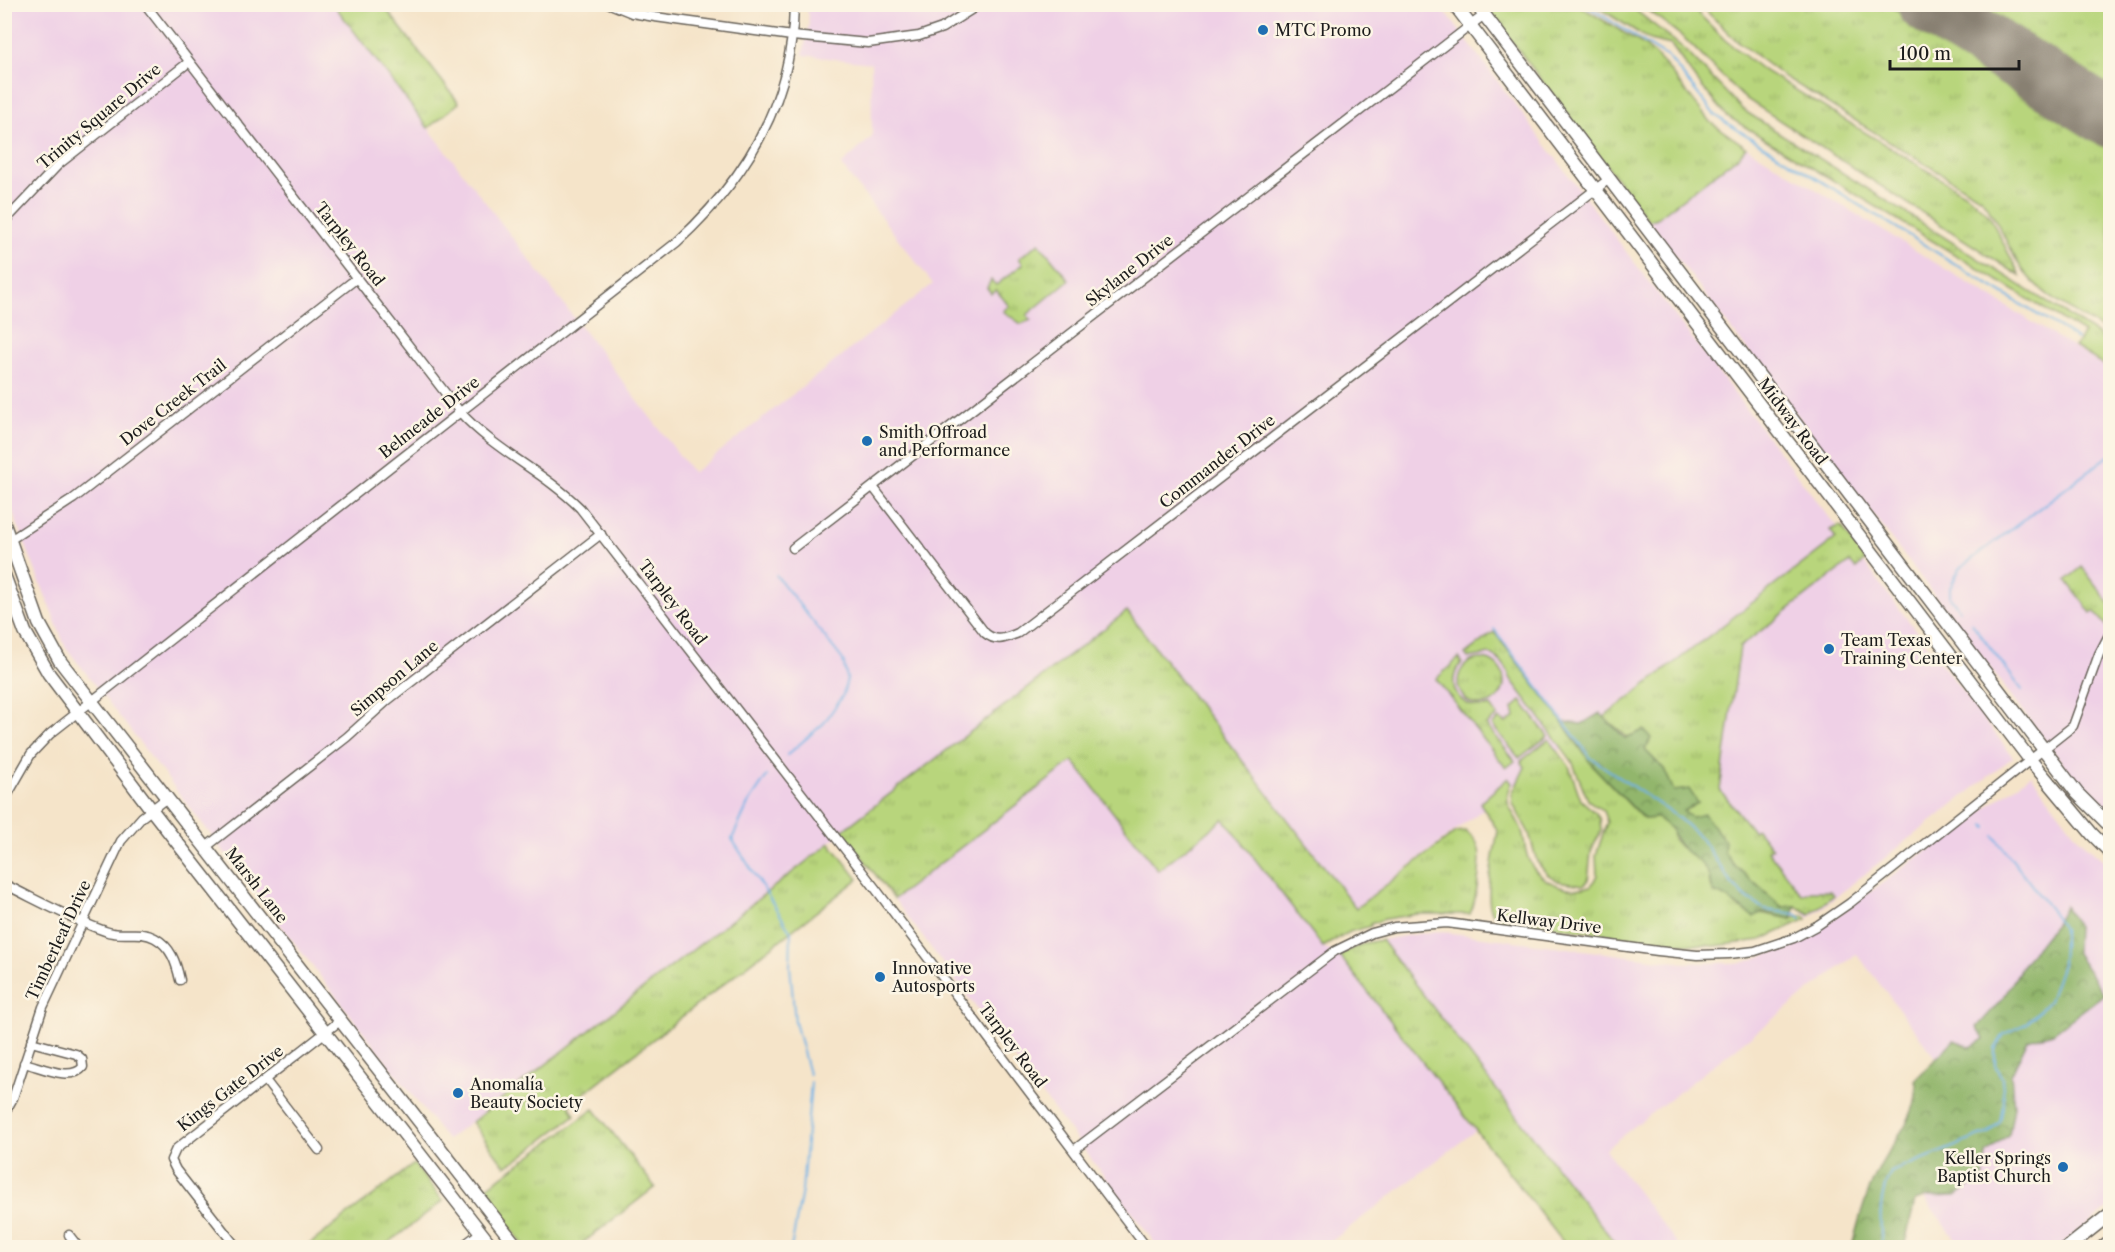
<svg xmlns="http://www.w3.org/2000/svg" width="2115" height="1252" font-family="'Libre Caslon Text',serif">
<style>
.built{fill:#efd0e6}
.grass{fill:url(#grass-tufts);stroke:#6a784c;stroke-width:1.5}
.forest{fill:url(#forest-crowns);stroke:#576944;stroke-width:1.5}
.lines{fill:none;stroke-linecap:round;stroke-linejoin:round}
.stream{stroke:#70b2e5;stroke-width:2}
.runway{stroke:#888072;stroke-width:58}
.minor-casing{stroke:#686259;stroke-width:11}
.secondary-casing{stroke:#686259;stroke-width:15}
.minor{stroke:#fff;stroke-width:8}
.secondary{stroke:#fff;stroke-width:12}
.poi-dot{fill:#1f6fb2;stroke:#fcf5e5;stroke-width:2}
.labels{text-anchor:middle;dominant-baseline:central;stroke-width:5;stroke-linejoin:round;paint-order:stroke}
.poi-label{font-size:16px;fill:#1c1c1c;stroke:#fcf5e5;text-anchor:start}
.street-label{font-size:16px;fill:#1c1c1c;stroke:#fcf5e5}
</style>
<defs>
<pattern id="grass-tufts" width="24" height="20" patternUnits="userSpaceOnUse" patternTransform="scale(1.5)"><rect width="24" height="20" fill="#b8d57c"/><path d="M3 7l-1-3M5 7V3M7 7l1-3M15 17l-1-3M17 17v-4M19 17l1-3" fill="none" stroke="#9eb66b"/></pattern>
<pattern id="forest-crowns" width="20" height="18" patternUnits="userSpaceOnUse" patternTransform="scale(1.5)"><rect width="20" height="18" fill="#92b66c"/><path d="M2 6a3 3 0 1 1 6 0M12 15a3 3 0 1 1 6 0" fill="none" stroke="#769358"/></pattern>
</defs>
<rect width="100%" height="100%" fill="#fcf5e5"/>
<filter id="ink" filterUnits="userSpaceOnUse"><feTurbulence type="fractalNoise" baseFrequency=".0167" numOctaves="2"/><feDisplacementMap in="SourceGraphic" scale="12" xChannelSelector="R" yChannelSelector="G"/><feConvolveMatrix kernelMatrix="1 2 1 2 8 2 1 2 1" color-interpolation-filters="sRGB"/></filter>
<filter id="wash" filterUnits="userSpaceOnUse"><feTurbulence type="fractalNoise" baseFrequency=".008" numOctaves="4" result="noise"/><feDisplacementMap in="SourceGraphic" scale="24" xChannelSelector="R" yChannelSelector="G"/><feGaussianBlur stdDeviation="1.35" result="paint"/><feColorMatrix in="noise" values="0 0 0 0 0 0 0 0 0 0 0 0 0 0 0 0 0 1.4 0 .05"/><feComposite in="paint" operator="in"/></filter>
<g filter="url(#wash)">
<rect width="100%" height="100%" fill="#f5e4c9"/>
<g class="built">
<path d="M5,5H334L693,473L933,284L841,165L872,137L871,63L803,55L809,23L807,5H1440L1665,303L2013,757L1809,918L1635,692L1356,907L1127,611L447,1140L65,646L5,492Z"/>
<path d="M1745,146L2110,370V817L2080,786L1649,221Z"/>
<path d="M1073,761L1158,870L1224,819L1323,947L1342,958L1475,1131L1324,1247H1158L894,899Z"/>
<path d="M2031,775L2079,839L2110,866V1207L2058,1247H1962L1923,1197L1996,1137L1857,954L1605,1149L1680,1247H1618L1381,940L1436,931L1683,963H1742L1800,943Z"/>
</g>
<g class="grass">
<path d="M1558,4L1562,7L1580,6L1646,46L1665,65L1710,122L1746,147L1739,156L1657,218L1649,221L1484,5Z"/>
<path d="M334,5H383L459,103L428,128Z"/>
<path d="M1594,5H1629L1683,48L1743,110L2110,342V369L2075,347L2084,333L1727,116L1696,80L1671,45L1650,40Z"/>
<path d="M1642,5H1690L1725,40L1760,68L1969,196L1989,215L2020,276L1742,96L1685,39Z"/>
<path d="M1700,5H1888L2110,141V334C2079,314 2038,296 2018,263C2005,240 1997,218 1981,198L1783,76L1736,40Z"/>
<path d="M1962,5H2110V96Z"/>
<path d="M1039,243L1069,280L1027,315L1031,320L1021,324L1003,311L1009,306L996,290L991,293L987,288L991,280L996,285L1023,264L1019,258Z"/>
<path d="M1838,526L1842,527L1865,561L1856,569L1850,562L1740,647L1720,790L1753,831L1757,829L1772,848L1768,851L1802,895L1811,891H1831L1834,895L1810,914L1796,906L1782,907L1733,864L1683,811L1698,803L1674,792L1664,769L1604,717L1836,538L1830,530Z"/>
<path d="M2082,567L2110,604V622L2107,626L2094,611L2091,613L2066,580Z"/>
<path d="M1127,611L1356,908L1456,832L1465,831C1471,835 1476,839 1478,846C1483,859 1476,902 1470,914H1417L1385,919L1370,924L1371,926L1349,932L1323,947L1224,819L1158,870L1073,761L894,899L842,831Z"/>
<path d="M1494,632L1582,747L1592,765L1643,819L1657,818L1672,829L1673,839L1680,847L1697,858L1708,872L1710,885L1714,892L1731,898L1740,909L1791,919L1804,915L1807,919L1761,940L1715,946L1660,942L1497,918C1480,909 1495,849 1498,831L1480,803L1508,778L1512,783C1502,805 1511,807 1520,826C1525,836 1524,848 1528,858C1537,882 1568,894 1591,886L1597,875L1596,855L1607,822L1603,811L1588,800L1572,761L1510,678C1507,666 1501,660 1490,654L1468,658L1465,654Z"/>
<path d="M1459,658L1462,663C1441,686 1463,713 1491,706L1498,716L1486,725L1515,761L1506,768L1436,679Z"/>
<circle cx="1481" cy="682" r="23"/>
<path d="M1521,701L1548,736L1519,758L1492,725L1499,719L1506,723L1515,717L1513,708Z"/>
<path d="M1549,739L1569,766L1581,800L1596,813L1600,820L1601,831L1591,851L1588,881L1583,885L1558,881L1547,874L1537,862L1529,833L1513,804L1512,794L1525,767L1521,761Z"/>
<path d="M830,843L858,879L569,1105L575,1115L518,1159L505,1166L472,1122Z"/>
<path d="M1381,940L1618,1247H1567L1339,955L1365,943Z"/>
<path d="M594,1109L655,1187L576,1248L525,1247L482,1191Z"/>
<path d="M414,1164L443,1201L383,1247H306Z"/>
</g>
<g class="forest">
<path d="M1600,713L1625,738L1644,730L1651,738L1645,750L1664,769L1674,791L1689,789L1698,803L1683,811L1691,817L1704,814L1725,841L1724,852L1733,864L1782,907L1796,906L1792,919L1763,912L1754,917C1739,908 1730,898 1714,892C1710,885 1710,876 1706,869C1694,854 1675,849 1672,829L1657,818L1644,819L1592,765L1562,722L1582,724Z"/>
<path d="M2065,906L2077,925L2076,953L2104,994L2053,1033L2028,1040L2011,1075L2014,1107L2009,1134L1986,1154L1984,1176L1956,1196L1927,1197L1915,1201L1904,1247H1852C1858,1222 1867,1191 1879,1168C1892,1142 1923,1111 1915,1080L1954,1040L1971,1047L1984,1039L1977,1027L2004,997L2024,963L2056,923Z"/>
</g>
<g class="lines">
<g class="stream">
<path d="M1584,4L1669,58L1714,114L1725,122L2077,339"/>
<path d="M776,575L843,660L847,679L843,695L824,723L787,755"/>
<path d="M1960,610L1950,597V588L1960,568L2110,455"/>
<path d="M1971,622L2022,690"/>
<path d="M1494,629L1591,758L1676,816L1700,837L1732,884L1748,899L1766,910L1796,914L1801,918"/>
<path d="M767,776L748,804L732,839L791,932L790,966L795,1022L809,1074"/>
<path d="M1985,825L1987,828"/>
<path d="M791,1248L802,1191L811,1082"/>
<path d="M1882,1248C1880,1222 1878,1196 1891,1172L1988,1133L2000,1122L2004,1101L2002,1078L1995,1065V1049L2004,1034L2026,1024L2049,1001L2062,964L2063,945V929L2056,917L1994,836"/>
</g>
<path class="runway" d="M1926,4L2110,119"/>
</g>
</g>
<g filter="url(#ink)">
<g class="lines">
<defs>
<g id="minor">
<path d="M145,4L460,412C495,451 543,471 580,508L875,888L1147,1248"/>
<path d="M610,4L632,13L655,17L792,36L868,43L919,36L942,28L980,4"/>
<path d="M4,222L59,164L189,62"/>
<path d="M873,487L985,633C997,643 1005,638 1018,633L1609,179"/>
<path d="M4,544L73,499L357,278"/>
<path d="M793,548L1484,15"/>
<path d="M4,801L31,754L50,734L677,242C746,179 793,100 794,4"/>
<path d="M206,847L347,737L388,700L601,534"/>
<path d="M4,884C37,900 71,919 105,931C122,938 139,929 155,938C171,947 176,962 180,980"/>
<path d="M24,1063C41,1067 71,1082 83,1067L82,1059L76,1054L31,1042"/>
<path d="M265,1080L319,1150"/>
<path d="M4,1114L13,1098L43,1007L121,841L142,817L168,797"/>
<path d="M1074,1150L1335,951L1372,933L1394,927L1447,923L1658,951L1697,955L1729,954L1755,951L1794,938L1818,925L1850,903L2073,726L2099,654L2110,633"/>
<path d="M69,1235L79,1248"/>
<path d="M237,1248L176,1170L171,1160L176,1149L341,1020"/>
<path d="M460,1248L481,1232"/>
</g>
<g id="secondary">
<path d="M1454,4L2031,761L2092,834L2110,852"/>
<path d="M1476,4L2077,793L2110,826"/>
<path d="M4,524L39,623L60,661L518,1248"/>
<path d="M4,575L25,632L49,674L151,809L493,1248"/>
<path d="M2067,1248L2110,1214"/>
<path d="M2102,1248L2110,1241"/>
</g>
</defs>
<use href="#minor" class="minor-casing"/>
<use href="#secondary" class="secondary-casing"/>
<use href="#minor" class="minor"/>
<use href="#secondary" class="secondary"/>
</g>
</g>
<g class="poi-dot">
<circle cx="1263" cy="30" r="6"/>
<circle cx="867" cy="441" r="6"/>
<circle cx="1829" cy="649" r="6"/>
<circle cx="880" cy="977" r="6"/>
<circle cx="458" cy="1093" r="6"/>
<circle cx="2063" cy="1167" r="6"/>
</g>
<g class="labels">
<g class="poi-label">
<text x="1275" y="30">MTC Promo</text>
<text x="879" y="432">Smith Offroad<tspan x="879" dy="18">and Performance</tspan></text>
<text x="1841" y="640">Team Texas<tspan x="1841" dy="18">Training Center</tspan></text>
<text x="892" y="968">Innovative<tspan x="892" dy="18">Autosports</tspan></text>
<text x="470" y="1084">Anomalía<tspan x="470" dy="18">Beauty Society</tspan></text>
<text x="2051" y="1158" text-anchor="end">Keller Springs<tspan x="2051" dy="18">Baptist Church</tspan></text>
</g>
<g class="street-label">
<text transform="translate(99 116) rotate(-40)">Trinity Square Drive</text>
<text transform="translate(350 244) rotate(52)">Tarpley Road</text>
<text transform="translate(1129 270) rotate(-38)">Skylane Drive</text>
<text transform="translate(173 402) rotate(-38)">Dove Creek Trail</text>
<text transform="translate(429 417) rotate(-38)">Belmeade Drive</text>
<text transform="translate(1793 421) rotate(53)">Midway Road</text>
<text transform="translate(1217 461) rotate(-38)">Commander Drive</text>
<text transform="translate(673 602) rotate(53)">Tarpley Road</text>
<text transform="translate(394 678) rotate(-40)">Simpson Lane</text>
<text transform="translate(257 885) rotate(52)">Marsh Lane</text>
<text transform="translate(1549 921) rotate(7)">Kellway Drive</text>
<text transform="translate(58 940) rotate(-65)">Timberleaf Drive</text>
<text transform="translate(1013 1045) rotate(53)">Tarpley Road</text>
<text transform="translate(230 1088) rotate(-38)">Kings Gate Drive</text>
</g>
</g>
<rect width="2115" height="1252" fill="none" stroke="#fcf5e5" stroke-width="24"/>
<path d="M1890 60v9h129v-9" fill="none" stroke="#1c1c1c" stroke-width="3"/>
<text x="1899" y="60" font-size="18" fill="#1c1c1c" stroke="#fcf5e5" stroke-width="4.5" paint-order="stroke">100 m</text>
</svg>
